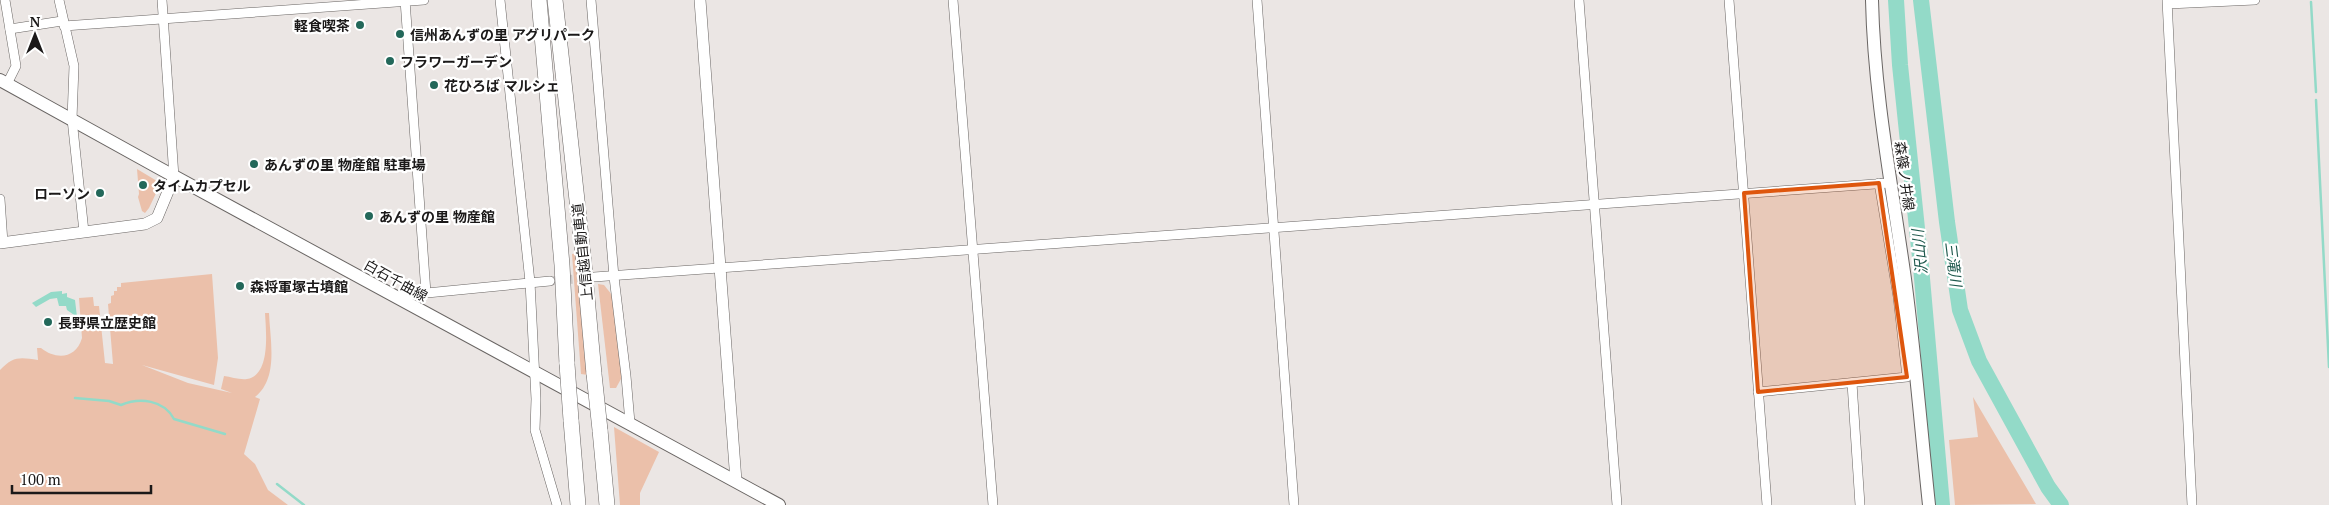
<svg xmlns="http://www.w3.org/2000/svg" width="2329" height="505" font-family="'PT Serif','Noto Sans JP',serif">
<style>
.green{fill:#ebc0aa}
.water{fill:#93dac8}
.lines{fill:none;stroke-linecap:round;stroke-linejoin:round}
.stream{stroke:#93dac8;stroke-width:2.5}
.river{stroke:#93dac8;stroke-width:16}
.minor-tunnel{stroke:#ccc7c6;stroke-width:9;stroke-dasharray:9 4.5;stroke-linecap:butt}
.minor-casing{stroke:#696563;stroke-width:10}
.tertiary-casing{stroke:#696563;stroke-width:12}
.secondary-casing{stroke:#696563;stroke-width:14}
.motorway-casing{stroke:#696563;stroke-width:16}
.minor{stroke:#fff;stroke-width:9}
.tertiary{stroke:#fff;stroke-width:11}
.secondary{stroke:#fff;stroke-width:12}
.motorway{stroke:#fff;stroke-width:15}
.motorway-bridge-casing{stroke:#696563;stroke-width:16;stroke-linecap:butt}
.motorway-bridge{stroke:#fff;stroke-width:15}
.marked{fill:#de560d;fill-opacity:0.2;stroke:#de560d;stroke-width:4;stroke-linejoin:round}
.poi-dot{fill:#23685a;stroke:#fff;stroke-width:2}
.labels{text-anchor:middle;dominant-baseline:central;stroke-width:4.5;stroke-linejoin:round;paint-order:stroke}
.poi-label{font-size:14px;font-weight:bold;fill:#1b1919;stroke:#fff;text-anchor:start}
.street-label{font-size:14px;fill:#1b1919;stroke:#fff}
.water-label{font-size:15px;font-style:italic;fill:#1e594d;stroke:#fff}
</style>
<rect width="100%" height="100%" fill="#ebe6e4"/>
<g class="green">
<path d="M137,169L157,181L159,187L149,208L145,213L142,211L138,197L139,194Z"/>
<path d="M576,253L588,375L581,374L572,254Z"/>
<path d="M212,274L218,358L214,385L142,365L188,383L232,393L221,389L224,376C231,377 240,380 247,379C271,375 266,331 265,313H269C270,340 279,378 255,397L260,399L244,454L255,464L268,490L288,505H0V370C13,356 20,357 38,360L37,348H41C56,360 76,359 82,338L79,298L93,297L94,306H99L105,363L113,364L108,304L111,303V296L114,295V291H117V287H121V283Z"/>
<path d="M598,284L604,285L612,295L622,377L616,388H610Z"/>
<path d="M1973,397L2036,504L1955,505L1949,440L1978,437Z"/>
<path d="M614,427L659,452L640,493V505H620Z"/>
</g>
<path class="water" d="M62,291V294L67,293V297L75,300L77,317L67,310L66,306H59L57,298L50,299L36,307L32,303L51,292Z"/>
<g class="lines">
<g class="stream">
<path d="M2311,2L2316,92"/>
<path d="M2316,100L2329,367"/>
<path d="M75,398L109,401L121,405C140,397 164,400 174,419L225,434"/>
<path d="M277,484L304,505"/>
</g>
<g class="river">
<path d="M1896,0L1900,65L1921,267L1942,505"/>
<path d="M1921,0L1947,222L1960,310L1979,361L2048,487L2061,505"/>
</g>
<path class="minor-tunnel" d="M550,281L590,278"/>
<defs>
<g id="minor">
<path d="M5,0L16,66L7,84"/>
<path d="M59,0L74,66L72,119L84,232"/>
<path d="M162,0L174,177"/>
<path d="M405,0L426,293"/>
<path d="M500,0L530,282L536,399L535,430L557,505"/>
<path d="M591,0L614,277L626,376L630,423"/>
<path d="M953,0L993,505"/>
<path d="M1257,0L1294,505"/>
<path d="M1579,0L1617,505"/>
<path d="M1729,0L1767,505"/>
<path d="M2167,0L2192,505"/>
<path d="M2168,4L2255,0"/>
<path d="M64,26L424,0"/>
<path d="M10,29L62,21"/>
<path d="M0,199L3,243"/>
<path d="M594,277L1889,183"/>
<path d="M396,296L550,281"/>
<path d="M1852,383L1860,505"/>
<path d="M1758,392L1907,377L1898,297L1879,183"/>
</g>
<g id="tertiary">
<path d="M700,0L736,481"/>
<path d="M0,243L145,224L157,218L174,177"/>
</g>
<g id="secondary">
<path d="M1872,0C1874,94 1892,186 1905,279C1915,354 1921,429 1929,505"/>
<path d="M0,80L159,168L779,505"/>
</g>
<g id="motorway">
<path d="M539,0L562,265L567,364"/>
<path d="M555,0L584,264L594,374"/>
<path d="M571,420L578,505"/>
<path d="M600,430L607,505"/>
</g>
</defs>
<use href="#minor" class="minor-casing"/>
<use href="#tertiary" class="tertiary-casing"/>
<use href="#secondary" class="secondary-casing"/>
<use href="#motorway" class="motorway-casing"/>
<use href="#minor" class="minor"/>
<use href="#tertiary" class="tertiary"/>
<use href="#secondary" class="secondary"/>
<use href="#motorway" class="motorway"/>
<defs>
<g id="motorway-bridge">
<path d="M567,364L571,420"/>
<path d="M594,374L600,430"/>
</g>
</defs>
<use href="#motorway-bridge" class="motorway-bridge-casing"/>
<use href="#motorway-bridge" class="motorway-bridge"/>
</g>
<path class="marked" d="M1879,183L1907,377L1758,392L1744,193Z"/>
<g class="poi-dot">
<circle cx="360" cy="25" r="5"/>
<circle cx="400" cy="34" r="5"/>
<circle cx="390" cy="61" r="5"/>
<circle cx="434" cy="85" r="5"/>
<circle cx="254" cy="164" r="5"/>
<circle cx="143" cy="185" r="5"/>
<circle cx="100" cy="193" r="5"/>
<circle cx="369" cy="216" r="5"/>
<circle cx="240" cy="286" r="5"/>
<circle cx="48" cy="322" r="5"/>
</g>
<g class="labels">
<g class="poi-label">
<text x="350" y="25" text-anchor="end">軽食喫茶</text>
<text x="410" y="34">信州あんずの里 アグリパーク</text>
<text x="400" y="61">フラワーガーデン</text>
<text x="444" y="85">花ひろば マルシェ</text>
<text x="264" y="164">あんずの里 物産館 駐車場</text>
<text x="153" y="185">タイムカプセル</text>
<text x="90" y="193" text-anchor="end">ローソン</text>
<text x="379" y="216">あんずの里 物産館</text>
<text x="250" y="286">森将軍塚古墳館</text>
<text x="58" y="322">長野県立歴史館</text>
</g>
<g class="street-label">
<text transform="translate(1905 176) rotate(82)">森篠ノ井線</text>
<text transform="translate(582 252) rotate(-96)">上信越自動車道</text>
<text transform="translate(396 280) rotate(29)">白石千曲線</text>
</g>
<g class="water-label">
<text transform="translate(1919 252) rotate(-95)">沢山川</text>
<text transform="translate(1954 264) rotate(83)">三滝川</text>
</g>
</g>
<g transform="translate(35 35)" stroke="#ffffff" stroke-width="4" paint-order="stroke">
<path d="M0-4L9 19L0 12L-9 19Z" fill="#1b1919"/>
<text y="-8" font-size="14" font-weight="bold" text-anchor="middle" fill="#1b1919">N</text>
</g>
<path d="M12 485v8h139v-8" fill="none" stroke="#1b1919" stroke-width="2.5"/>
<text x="20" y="485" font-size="15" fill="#1b1919" stroke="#ffffff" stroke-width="4" paint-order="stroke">100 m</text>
</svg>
